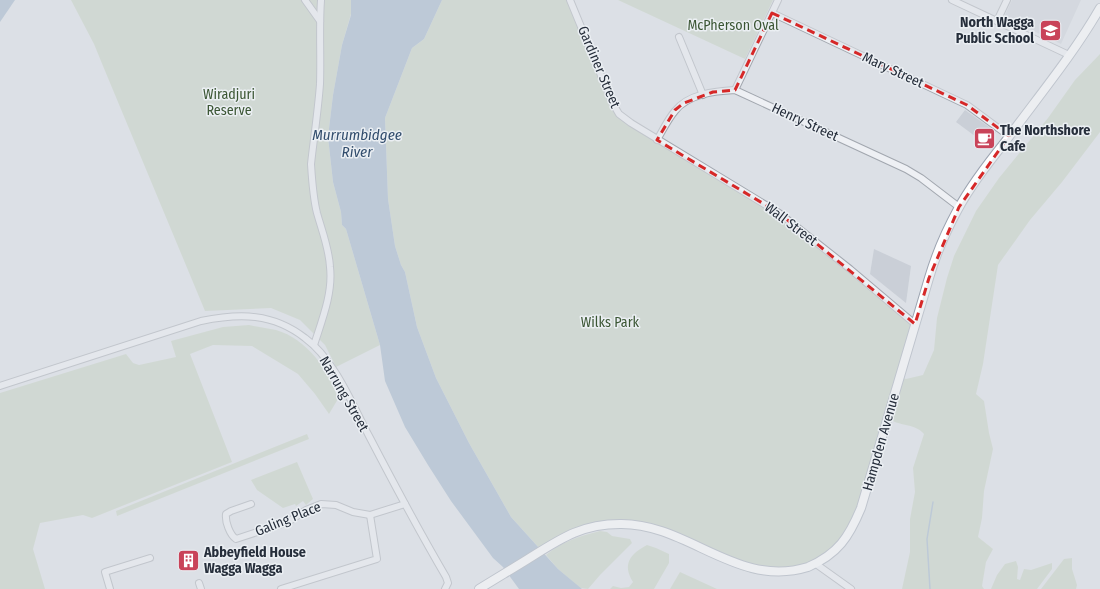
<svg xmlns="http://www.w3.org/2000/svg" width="1100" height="589" font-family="'Fira Sans Condensed',sans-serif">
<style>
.built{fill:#cacfd7}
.green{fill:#c2cfbd}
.water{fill:#97aec5}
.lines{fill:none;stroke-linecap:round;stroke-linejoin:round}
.stream{stroke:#97aec5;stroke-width:1.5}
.minor-casing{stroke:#a2a7af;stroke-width:8}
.major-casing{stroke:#9ca4b1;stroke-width:10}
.minor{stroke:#eef0f4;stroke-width:6}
.major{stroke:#fff;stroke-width:8}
.marked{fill:none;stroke:#d62828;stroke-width:3;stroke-dasharray:8 5;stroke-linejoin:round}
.labels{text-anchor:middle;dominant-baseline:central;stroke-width:3;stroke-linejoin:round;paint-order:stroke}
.poi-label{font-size:14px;font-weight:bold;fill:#262e3b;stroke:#ebeff3;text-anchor:start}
.park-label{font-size:14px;fill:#3b5634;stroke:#ebeff3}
.street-label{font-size:14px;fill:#262e3b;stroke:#ebeff3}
.water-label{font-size:15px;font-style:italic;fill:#324d6d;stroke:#ebeff3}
</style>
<rect width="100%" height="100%" fill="#dce0e6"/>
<g class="built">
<path d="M1012,0H1081L1061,44L1004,17Z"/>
<path d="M965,110L996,132L987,145L956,122Z"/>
<path d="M874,249L911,266L906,303L870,274Z"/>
</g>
<g class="green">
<path d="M71,0H351V14L342,45L333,95L328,137L333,182L341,212L342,225L346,229L380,345L336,367L325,345L300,320L271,308L205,311L103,66L94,44Z"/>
<path d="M442,0H570L619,114L766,205L915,324L900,377L906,379L923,375L934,350L937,318L947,278L954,256L976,211L999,178L1048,118L1075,80L1100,54V132L1062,182L1030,220L998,265L983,364L976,394L984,401L989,433L993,449L984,491L982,518L978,537L993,549L986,562L982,586L984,589H902L910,552V519L915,492L913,468L924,434C916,424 901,426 891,420L861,508L828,556L786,574L770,575L756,574L742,570L650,529L611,524L540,549L511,517L469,443L436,378L417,327L405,272L401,265L395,246L388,199L385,118L412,48L424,39Z"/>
<path d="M618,0H773L745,59Z"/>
<path d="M249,325C258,327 267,328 276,330C307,339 329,370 338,399L329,414L315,394L298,374L252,346L213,345L190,354L232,462L92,518L83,515L40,523L33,549L45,589H0V393L126,354L133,363L139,365L176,357L171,341L223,327Z"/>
<path d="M307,434L309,439L117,516L116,511Z"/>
<path d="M297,462L313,499L306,505L303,501L296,506L295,504L283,508L257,490L251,480Z"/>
<path d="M600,531L607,532L612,536L630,539L632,543L600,575L588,589L580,588L558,569L546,555C561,542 580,536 600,531Z"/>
<path d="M647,545L656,548L669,554V563L654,589H610L613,586L621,588L629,587L633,582C622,564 630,554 647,545Z"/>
<path d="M1072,558V569L1077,585L1076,589H1041L1064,559Z"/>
<path d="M1016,561L1018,567L1017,579L1020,580L1024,569L1031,570L1052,563V569L1037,589H991L997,575L1005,564Z"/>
<path d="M680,572L717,589H670Z"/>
</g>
<g class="water">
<path d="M0,0H15L0,22Z"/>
<path d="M351,0H442L424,39L412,48L385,118L388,199L395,246L401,265L405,272L417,327L436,378L469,443L511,517L558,569L582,589H519L503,567L493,558L451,501L428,465L405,427L385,381L380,345L346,229L342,225L341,212L333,182L328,137L333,95L342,45L351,15Z"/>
</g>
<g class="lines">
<path class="stream" d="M930,589L927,539L933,502"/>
<defs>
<g id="minor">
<path d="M305,0L320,21"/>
<path d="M570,0L612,102L619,114L631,123L779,213L850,269L915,324"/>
<path d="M952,0L1069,55"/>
<path d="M772,13L967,105L1009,136"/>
<path d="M997,21L1007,0"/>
<path d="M679,37L703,95"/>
<path d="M735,90L778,0"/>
<path d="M657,140C663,130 668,119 675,111C688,94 715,91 735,90L906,169L921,178L959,207"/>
<path d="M314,345C322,320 333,293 330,267C329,248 322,231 317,213C313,197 312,180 311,164C314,137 318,111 320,84C321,56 319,28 321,0"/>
<path d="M0,386L201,321C240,313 273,313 305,338C335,360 352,404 369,436C394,484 419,531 446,577L448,583L445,589"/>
<path d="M251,504L231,511L226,514C225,522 230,535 236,539L288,522L306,510L321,504L336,505L353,512L370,515L405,504"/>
<path d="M816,564L851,589"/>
<path d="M199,583L201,589"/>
<path d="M110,589L105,572L150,558"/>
<path d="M281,589L377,559L370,515"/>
</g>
<path id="major" d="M479,589C495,579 512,569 528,559C560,539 581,524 620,524C688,523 737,589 808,567C838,554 849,537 861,508L929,278C936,254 946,231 958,209C971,185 988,163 1005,142C1037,98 1073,55 1100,8"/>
</defs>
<use href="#minor" class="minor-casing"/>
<use href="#major" class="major-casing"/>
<use href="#minor" class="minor"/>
<use href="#major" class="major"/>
</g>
<path d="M0 0H1100V589H0ZM772,13L967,105L1009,136L959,207L929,278L915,324L779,213L657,140L675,110L684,103L713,92L735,90Z" fill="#dce0e6" fill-opacity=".55" fill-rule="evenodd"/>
<path class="marked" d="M772,13L967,105L1009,136L959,207L929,278L915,324L779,213L657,140L675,110L684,103L713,92L735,90Z"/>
<defs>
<symbol id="school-square" viewBox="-11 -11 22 22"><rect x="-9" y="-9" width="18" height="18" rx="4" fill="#c94359" stroke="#ebeff3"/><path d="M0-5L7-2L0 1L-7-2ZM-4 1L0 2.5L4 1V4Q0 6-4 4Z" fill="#fff"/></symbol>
<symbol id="cafe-square" viewBox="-11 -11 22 22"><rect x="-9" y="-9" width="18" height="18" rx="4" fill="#c94359" stroke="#ebeff3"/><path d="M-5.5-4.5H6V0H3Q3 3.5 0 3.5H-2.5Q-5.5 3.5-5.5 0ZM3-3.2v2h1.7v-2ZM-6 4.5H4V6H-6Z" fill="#fff"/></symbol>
<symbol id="building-square" viewBox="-11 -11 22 22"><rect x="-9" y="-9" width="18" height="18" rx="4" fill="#c94359" stroke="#ebeff3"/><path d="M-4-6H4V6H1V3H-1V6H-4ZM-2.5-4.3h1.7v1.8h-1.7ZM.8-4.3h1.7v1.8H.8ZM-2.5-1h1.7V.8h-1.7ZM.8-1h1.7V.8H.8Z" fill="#fff"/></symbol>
</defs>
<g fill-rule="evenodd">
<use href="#school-square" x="1038" y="18" width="25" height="25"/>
<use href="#cafe-square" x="972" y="126" width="25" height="25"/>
<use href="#building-square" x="176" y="548" width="25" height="25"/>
</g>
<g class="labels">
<g class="poi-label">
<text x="1034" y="22" text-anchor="end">North Wagga<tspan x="1034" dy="16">Public School</tspan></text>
<text x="1000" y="130">The Northshore<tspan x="1000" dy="16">Cafe</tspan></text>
<text x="204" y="552">Abbeyfield House<tspan x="204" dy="16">Wagga Wagga</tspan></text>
</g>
<g class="park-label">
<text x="733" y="25">McPherson Oval</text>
<text x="229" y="94">Wiradjuri<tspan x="229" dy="16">Reserve</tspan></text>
<text x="610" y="322">Wilks Park</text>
</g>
<g class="street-label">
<text transform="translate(599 67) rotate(67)">Gardiner Street</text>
<text transform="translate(893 70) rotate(25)">Mary Street</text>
<text transform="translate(805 122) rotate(25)">Henry Street</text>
<text transform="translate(791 224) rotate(37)">Wall Street</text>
<text transform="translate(344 394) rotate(60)">Narrung Street</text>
<text transform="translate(881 442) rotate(-74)">Hampden Avenue</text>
<text transform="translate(288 519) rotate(-22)">Galing Place</text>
</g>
<g class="water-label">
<text x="357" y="135">Murrumbidgee<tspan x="357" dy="17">River</tspan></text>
</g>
</g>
</svg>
